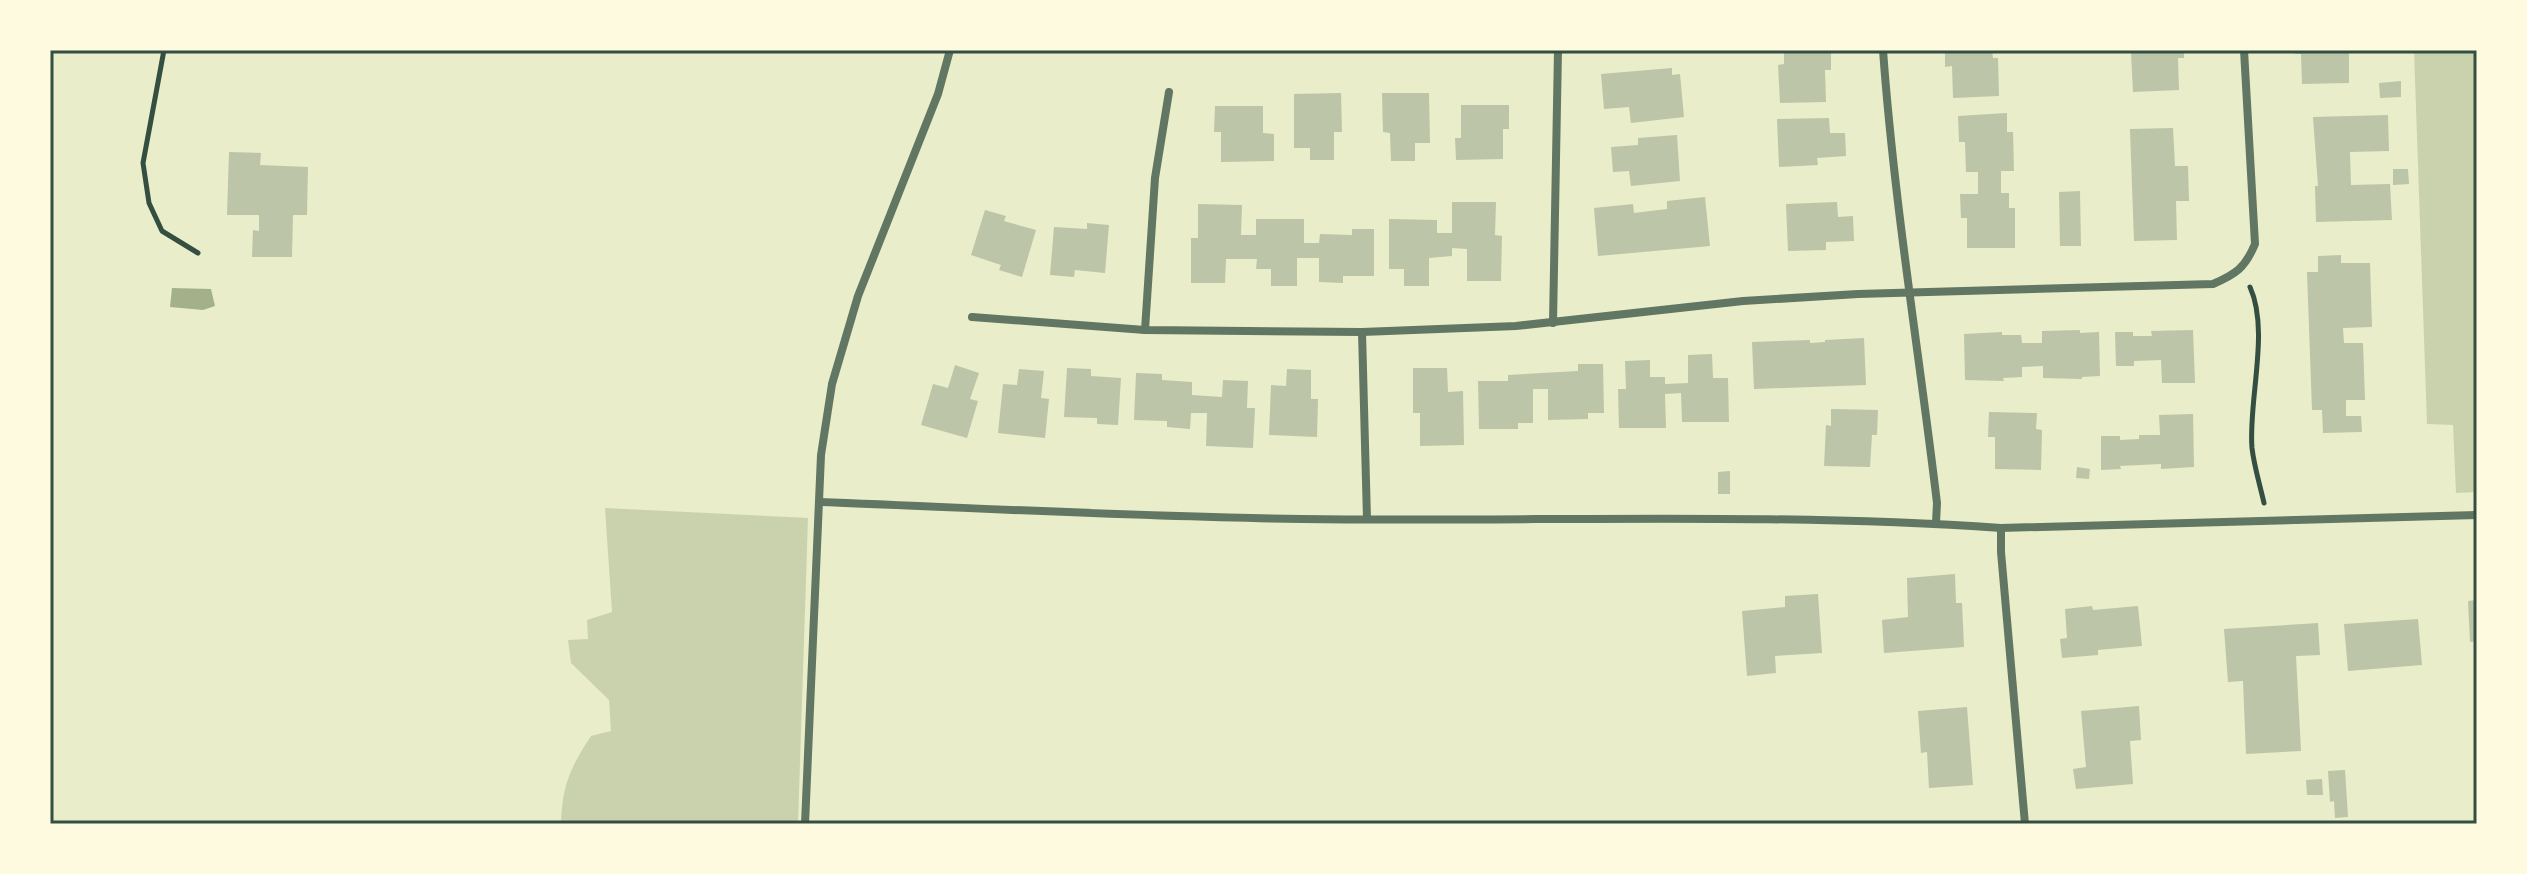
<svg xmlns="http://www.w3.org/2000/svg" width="2527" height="874" font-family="'Playfair Display',serif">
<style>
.green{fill:#cad2ad}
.water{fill:#a3b18a}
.building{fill:#bcc5a7}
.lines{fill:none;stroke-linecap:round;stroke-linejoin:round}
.path{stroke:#344e41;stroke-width:5}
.minor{stroke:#617663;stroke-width:8}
.neatline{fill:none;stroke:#344e41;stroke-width:3}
</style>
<rect width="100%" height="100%" fill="#e9edc9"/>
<g class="green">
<path d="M2414,50H2477V492L2456,493L2453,425L2427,424Z"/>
<path d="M605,508L808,518L798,824H561C562,786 570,768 591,736L611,731L609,700L571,663L568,640L588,639L587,620L612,612Z"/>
</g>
<path class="water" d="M172,288L211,289L215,306L203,310L170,307Z"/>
<g class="building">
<path d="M1784,50H1831V70H1825L1826,102L1780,103L1778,65L1784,64Z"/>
<path d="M1945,50H1992L1993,58H1998L1999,96L1953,98L1952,66L1945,67Z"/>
<path d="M2137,50H2184V58H2178L2179,90L2133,92L2131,53H2137Z"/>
<path d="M2295,50H2349V83L2302,84L2301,54H2295Z"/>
<path d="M1672,68V75L1680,74L1684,117L1631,123L1629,107L1604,109L1601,74Z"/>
<path d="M2401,81V97L2380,98L2379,83Z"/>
<path d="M1341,93L1342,132H1334V160H1310V148H1294V94Z"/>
<path d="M1382,93H1429L1430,143H1415V161H1391L1390,133L1383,132Z"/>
<path d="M1461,105H1509V129H1503V159L1456,160L1455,138H1461Z"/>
<path d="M1215,106H1263V133L1274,134V161L1221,162V132H1214Z"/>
<path d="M2007,113V132H2013L2014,171H2001V193H2009V208H2015V248H1967V218H1961L1960,194H1978V172H1966L1965,142H1959L1958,116Z"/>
<path d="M2388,115L2389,151L2350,152L2351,185L2390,184L2392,220L2316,222L2315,186H2318L2313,117Z"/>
<path d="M1829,118L1830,133H1845L1846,156L1817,158L1818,165L1779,167L1777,119Z"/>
<path d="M2173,128L2175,166H2188L2189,201H2176L2177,240L2134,241L2130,129Z"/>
<path d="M1677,135L1680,181L1631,186L1629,171L1613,172L1611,147L1638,145V138Z"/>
<path d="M229,152L261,153L260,165L308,167L307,215H293L292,257H252L253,230L259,231V215H227Z"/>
<path d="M2393,169H2408L2409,184L2393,185Z"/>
<path d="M2080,191L2081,246H2060L2059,192Z"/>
<path d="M1705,197L1710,246L1598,256L1594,208L1633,204L1634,213L1667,209V201Z"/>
<path d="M1452,202H1496L1495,235L1502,236L1501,281H1467V249L1452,248V256L1429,258V286H1404V269H1389V219L1437,220V233H1452Z"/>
<path d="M1837,202L1838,217L1853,216L1854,241L1826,242V250L1788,251L1786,204Z"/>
<path d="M1198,204L1242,205L1241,235H1256V219H1304V243H1319L1320,234L1352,235V229H1374V276H1343V283L1319,282V258H1297V286H1271V269H1256L1257,259H1226L1225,283H1191V238H1198Z"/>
<path d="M985,210L1006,216L1004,221L1036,230L1022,277L999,270L1001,265L971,255Z"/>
<path d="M1087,223L1109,225L1105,273L1075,270L1074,277L1050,275L1054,227L1087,229Z"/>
<path d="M2341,255V263H2370L2372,327L2343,328L2344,343H2363L2365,400H2346V416H2361L2362,432L2323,433L2322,410H2312L2307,272H2318V256Z"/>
<path d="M2080,330V333L2099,332L2100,376L2082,377V379L2043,378V366L2022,367V377L2003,378L2004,381L1965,380L1964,334L2002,332V335H2021L2022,343H2042V331Z"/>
<path d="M2193,330L2195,383H2162L2161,360L2134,361V366H2116L2115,332H2133V336H2152L2151,331Z"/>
<path d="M1864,338L1866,385L1754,389L1752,342L1810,340V343L1825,342V340Z"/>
<path d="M1712,354L1713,378H1728L1729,422H1682L1681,393L1665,394L1666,428H1619L1618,389H1626L1625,361L1650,360V377H1665V384L1688,383V355Z"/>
<path d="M1578,364H1603L1604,413H1588V419L1548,420V389H1533V423H1518V429H1479L1478,381H1508V375L1578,371Z"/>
<path d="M955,365L979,373L970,399L978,401L967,438L921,425L933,384L948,388Z"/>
<path d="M1067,368L1091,369V376L1121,378L1118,425L1097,424V418L1064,417Z"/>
<path d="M1413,368H1447L1448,392L1463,391L1464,445L1420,446V413H1413Z"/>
<path d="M1019,369L1044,371L1041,398L1049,399L1045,438L998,433L1003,384L1017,385Z"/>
<path d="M1287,369L1311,370V399H1318L1317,437L1269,435L1271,385L1286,386Z"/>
<path d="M1136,373L1162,374V380L1192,382V395L1222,397L1223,380L1248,381L1247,408H1255L1253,448L1206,446L1207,413H1191L1190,429L1167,427V421L1134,420Z"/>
<path d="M1831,409L1878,410L1877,435H1872L1870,467L1824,466L1826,425L1831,426Z"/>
<path d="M1989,412L2037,413L2036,429L2042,430L2041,470L1995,469V437H1988Z"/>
<path d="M2193,414L2194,467L2161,469V464L2120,466L2121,469L2101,470V436H2120V440L2139,439V435H2160L2159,415Z"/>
<path d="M2077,467L2090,469L2089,479L2076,478Z"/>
<path d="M1730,471V494H1718V472Z"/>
<path d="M1955,574L1956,603H1962L1964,647L1884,653L1882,620L1908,617L1907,578Z"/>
<path d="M1818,594L1822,653L1775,656L1776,673L1747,676L1742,611L1785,607V596Z"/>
<path d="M2477,600V641L2470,642L2468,601Z"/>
<path d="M2092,606L2093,610L2138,606L2142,646L2098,650V655L2062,658L2060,639L2067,638L2065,609Z"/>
<path d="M2418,619L2422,665L2348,671L2344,624Z"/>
<path d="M2318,623L2320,655L2296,656L2301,751L2246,754L2243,681L2228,682L2224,629Z"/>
<path d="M2139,706L2141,740L2130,741L2133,784L2076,789L2073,769L2086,767L2081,711Z"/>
<path d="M1967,707L1973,785L1929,788L1927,752L1921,753L1918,711Z"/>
<path d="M2345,770L2348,817L2335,818L2334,801L2330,802L2328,771Z"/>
<path d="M2322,779L2323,795H2307L2306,780Z"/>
</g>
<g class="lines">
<g class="path">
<path d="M164,50L143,163L149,203L162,231L198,253"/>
<path d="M2250,287C2270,331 2248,401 2252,448C2254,466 2260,485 2264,503"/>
</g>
<g class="minor">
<path d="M1883,50C1894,202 1919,352 1937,503L1936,523"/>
<path d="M972,317L1145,330L1362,332L1516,326L1743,301L1858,294L2213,284C2236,274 2245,268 2255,244L2244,50"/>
<path d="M1553,323L1558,50"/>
<path d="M1145,330L1155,178L1169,92"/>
<path d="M1362,332L1367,519"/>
<path d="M820,502C980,508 1141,517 1302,519C1535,522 1768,512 2001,528L2477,515"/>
<path d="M2001,528V552L2025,824"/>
<path d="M805,824L821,455L832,384L858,296L938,94L950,50"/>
</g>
</g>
<rect width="2527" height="874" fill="none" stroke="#fefae0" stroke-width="104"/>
<rect x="52" y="52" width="2423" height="770" class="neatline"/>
</svg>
